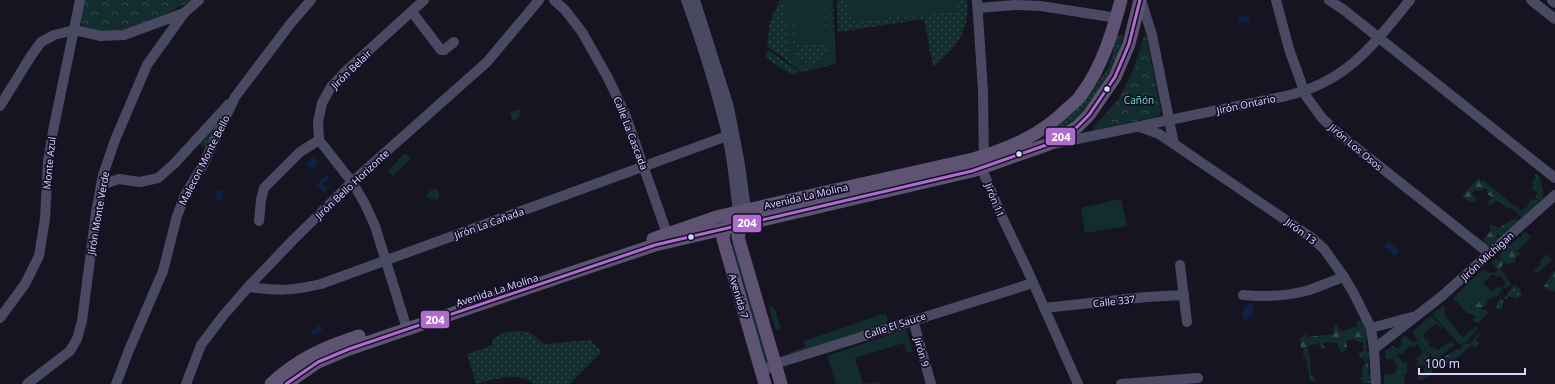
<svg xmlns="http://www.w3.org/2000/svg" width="1555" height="384" font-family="'Noto Sans',sans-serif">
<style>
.grass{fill:url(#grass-dots)}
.forest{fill:url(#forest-firs)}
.park{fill:url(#park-crowns)}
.garden{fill:#132c2d}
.water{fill:#0d2144}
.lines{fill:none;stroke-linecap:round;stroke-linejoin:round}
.minor{stroke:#4a4962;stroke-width:10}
.major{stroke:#5e5373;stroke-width:13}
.bus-1-casing{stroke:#130f26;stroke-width:6}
.bus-1{stroke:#b06ccc;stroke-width:3}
.bus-dot{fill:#d9d4ff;stroke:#130f26;stroke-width:1.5}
.labels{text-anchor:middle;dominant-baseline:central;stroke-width:3.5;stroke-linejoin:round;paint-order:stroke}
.street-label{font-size:10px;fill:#d9d4ff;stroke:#130f26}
.park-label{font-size:10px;fill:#5fe0c0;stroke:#130f26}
.line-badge{stroke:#130f26;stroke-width:1.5}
.badge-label{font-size:11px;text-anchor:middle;font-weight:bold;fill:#fff}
</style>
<defs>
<pattern id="grass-dots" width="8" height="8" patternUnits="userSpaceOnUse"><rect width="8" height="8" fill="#132c2d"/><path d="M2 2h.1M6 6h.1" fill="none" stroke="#354a4c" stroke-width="1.8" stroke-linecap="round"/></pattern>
<pattern id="forest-firs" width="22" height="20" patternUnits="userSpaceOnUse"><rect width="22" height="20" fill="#132c2d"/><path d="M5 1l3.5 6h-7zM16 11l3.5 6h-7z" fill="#354a4c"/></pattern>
<pattern id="park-crowns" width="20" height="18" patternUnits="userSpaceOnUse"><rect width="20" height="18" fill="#132c2d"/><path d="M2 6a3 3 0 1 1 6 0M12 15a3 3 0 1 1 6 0" fill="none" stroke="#354a4c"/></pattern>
</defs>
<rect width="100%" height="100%" fill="#161421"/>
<g class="grass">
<path d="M780,0H833L836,64L802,72L767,46L770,22Z"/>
<path d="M837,0H967C970,33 956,47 933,67L924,19L838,32Z"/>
<path d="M1123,34L1119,55L1089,108L1071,127L1048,139L1045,136C1068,116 1093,93 1108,67C1113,58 1114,46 1116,37Z"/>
<path d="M768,50L800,72L791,75L765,57Z"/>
<path d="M224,114L206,149L199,143Z"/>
<path d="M1514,285L1520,289L1522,295L1517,298L1509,296L1504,300L1501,310L1497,309L1496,306L1500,298L1503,300Z"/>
<path d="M518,331L530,332L544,344L590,340L602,352L570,384H535C518,371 495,379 476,384L467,354L491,346L493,339L505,332Z"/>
</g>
<g class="forest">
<path d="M1535,174L1539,176L1543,191V199L1537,202V206L1522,218L1511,207L1507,209L1501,202L1495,201L1490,206L1488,203L1489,200L1494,198L1487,194V189H1482V191L1474,190L1472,195L1477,198L1474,202H1469L1462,196L1479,178L1481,182L1483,180L1521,211L1527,207L1530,200L1536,199L1537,192L1532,190L1533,185L1531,182L1536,178Z"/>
<path d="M1521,219L1514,229L1506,231L1505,237H1501L1498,234L1496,237L1499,239L1489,253L1481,242L1484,241V238L1490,232V224L1499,228L1511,220Z"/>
<path d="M1511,245L1520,254L1515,258L1516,262L1508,264L1505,262L1502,265L1501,269L1509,282L1491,263L1496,258L1501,262L1499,256L1506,246Z"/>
<path d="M1555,270V291L1552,292L1544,286Z"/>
<path d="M1484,295L1488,300L1485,306L1481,308L1483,310L1486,309L1488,313L1478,323L1472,320L1476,317L1465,311L1479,302L1480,299Z"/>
<path d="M1363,320L1366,326L1365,329L1368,334L1366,343L1367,352H1372L1371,358L1366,359L1369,368L1367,373L1370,375L1372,380L1370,383H1363L1359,378L1363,377L1362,369L1365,362L1364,358H1361L1359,353L1364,350L1363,342H1357L1355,339L1346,341L1347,348L1342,354L1339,349L1337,343L1323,342V346L1325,347L1322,350L1319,343L1307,347L1310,357L1311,375L1315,379V382L1310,381L1306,359L1303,355L1304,348L1301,349L1300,339L1307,333L1306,337L1334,334L1333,325H1338V329L1342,331L1356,327L1357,321Z"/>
<path d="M1480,332L1481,333L1476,340L1479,343L1474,348L1472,345L1450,364L1443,365V361L1439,358L1437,366L1431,355L1443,358L1455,350L1462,348L1463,343L1469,344Z"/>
<path d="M1393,346L1399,349L1392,359H1386L1385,351Z"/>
</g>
<g class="park">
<path d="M84,0H192L163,16L132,30L92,32L82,25L80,18Z"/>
<path d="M1146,35L1161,112L1159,116L1094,130L1093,128L1120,97L1134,68L1144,37Z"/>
</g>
<g class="garden">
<path d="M785,0H791L794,47L797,56L806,62L816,63L823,58L827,52L826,0H832L835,63H829L828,60C815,75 795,69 788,52Z"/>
<path d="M793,0H823L826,43L796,45Z"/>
<path d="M849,0H957L958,11L851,22Z"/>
<path d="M520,109L519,118L512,121L510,112Z"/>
<path d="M405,153L411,158L393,176L388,171Z"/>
<path d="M435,189L439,191V199L435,200L425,197L430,191Z"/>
<path d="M1121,199L1127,226L1085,233L1081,208Z"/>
<path d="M1526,232L1531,237L1517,251L1511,244L1519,237H1522V234Z"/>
<path d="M728,244H734L771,362L764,367Z"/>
<path d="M1547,254L1552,260L1536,274L1534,271L1541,264L1539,262Z"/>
<path d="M1485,269L1488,273L1496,272L1498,270L1512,284L1506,288H1503L1506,283L1500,276L1498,277L1493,274L1483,283L1492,292L1498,286L1502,290L1499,295L1488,300L1484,295L1480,299L1479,302L1465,311L1453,298L1472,279Z"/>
<path d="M768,304L775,309L781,329L776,331Z"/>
<path d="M1443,306L1445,308L1444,314L1463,338L1470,330H1474L1475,326L1478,328L1468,340L1460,345L1432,314Z"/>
<path d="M886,313L888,320L886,325L792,357L790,352L805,347L804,341Z"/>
<path d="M1431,315L1443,328L1442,329L1436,323L1423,335L1426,340L1427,339L1429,342L1428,344L1430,347L1437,349V351L1451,341L1455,345L1440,357L1429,354L1412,332Z"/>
<path d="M906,329L913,352L907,353L904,343L855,358L863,384L879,382V384H836L827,356Z"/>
<path d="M1406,336L1413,343L1418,340L1436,365L1432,371V374L1423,380H1418V377L1424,374L1425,365H1418V367H1416L1418,361L1416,359L1423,352L1417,344L1414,347L1413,345L1411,347L1409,346L1402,355L1399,353L1397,355L1403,363L1407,362V374L1404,375L1405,384H1384V375L1395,373L1397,365L1392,359L1399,349V346L1402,345V337Z"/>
</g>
<g class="water">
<path d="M1250,16L1251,22L1240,23L1237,17Z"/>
<path d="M313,157L319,163L312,170L306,165Z"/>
<path d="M327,175L330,178L323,184L327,188L324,193L316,185Z"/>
<path d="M216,190L223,191L222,201L215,200Z"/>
<path d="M1388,241L1399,251L1395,256L1384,246Z"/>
<path d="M1253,303C1255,312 1253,316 1245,320L1242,315L1245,306Z"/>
<path d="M320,325L323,329L313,336L310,332Z"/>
</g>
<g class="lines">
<g class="minor">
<path d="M554,0L565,10L582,32L608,78L625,114L664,225L669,241"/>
<path d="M686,0C700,38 712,76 722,115C731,146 734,179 738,212"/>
<path d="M695,0L729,107L740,165L746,210"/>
<path d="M977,0L983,91L984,174L1002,217L1027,269L1078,384"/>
<path d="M1141,0L1152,35L1174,144"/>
<path d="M1276,0L1289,49L1306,96L1322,118L1339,134L1490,254"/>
<path d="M1329,0L1344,10L1555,178"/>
<path d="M1531,0L1555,19"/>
<path d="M1552,0L1555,3"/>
<path d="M978,8L1015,5L1041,6L1117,18"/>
<path d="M412,12L441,50H444L454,42"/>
<path d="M0,106L31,56L41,42L54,35L74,30L101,36L124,35L184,13L199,0"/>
<path d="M1140,127L1159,134L1174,144L1312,238L1324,249L1344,277L1353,292L1371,328L1374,349L1376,384"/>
<path d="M1053,144L1286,96C1347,82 1373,45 1410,0"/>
<path d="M101,185L119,179L140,182L158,178L174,164L229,104"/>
<path d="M259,221L261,200L264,188L300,152L319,140"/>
<path d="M1180,265L1187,322"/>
<path d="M248,287C278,291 292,291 321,284L727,136"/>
<path d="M1243,295C1264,297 1285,296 1306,291C1319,287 1331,281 1344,277"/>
<path d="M1044,308L1146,297L1184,295"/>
<path d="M0,318L25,284L39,256L45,219L48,161L53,131L80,0"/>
<path d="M913,320L931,384"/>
<path d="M1371,328L1412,317"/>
<path d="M407,329L375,226L365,204L352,182L319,140L318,122L322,103L331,87L346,71L424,0"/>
<path d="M1374,349L1442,296L1555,195"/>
<path d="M763,375L765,370L775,364L1033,283"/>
<path d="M27,384L70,351L77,339L82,321L96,213L103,175L115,140L147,65L184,13"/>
<path d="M116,384L129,350L163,271L177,216L185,195L202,167L235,97L291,23L311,0"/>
<path d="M186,384L201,345L223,316L248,287L293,240L352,182L487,62L539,0"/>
<path d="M1121,384L1198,378"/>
</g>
<g class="major">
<path d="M743,219L738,237L781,384"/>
<path d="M729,224L725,229L723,239L765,384"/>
<path d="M653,239L720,216L973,159C1009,149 1041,135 1068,108C1073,104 1078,100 1081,95C1102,67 1112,34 1121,0"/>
<path d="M271,384C297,359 325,347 359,336"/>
<path d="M286,384L318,362L349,349L568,274L655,245L972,171L1049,144L1077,127L1089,115L1115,77L1129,44L1140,0"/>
</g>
<defs>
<path id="bus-1" d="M286,384L318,362L349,349L655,245L972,171L1049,144L1077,127L1089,115L1115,77L1129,44L1140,0"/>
</defs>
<use href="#bus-1" class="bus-1-casing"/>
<use href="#bus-1" class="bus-1"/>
</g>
<g class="bus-dot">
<circle cx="1107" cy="89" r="3.5"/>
<circle cx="1019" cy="154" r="3.5"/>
<circle cx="691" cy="237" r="3.5"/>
</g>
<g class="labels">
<g class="street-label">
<text transform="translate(351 69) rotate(-44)">Jirón Belair</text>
<text transform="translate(1246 104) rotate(-12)">Jirón Ontario</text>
<text transform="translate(631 133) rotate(69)">Calle La Cascada</text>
<text transform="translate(1356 147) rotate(40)">Jirón Los Osos</text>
<text transform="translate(204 160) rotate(-63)">Malecon Monte Bello</text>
<text transform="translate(49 163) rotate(-84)">Monte Azul</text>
<text transform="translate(352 184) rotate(-43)">Jirón Bello Horizonte</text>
<text transform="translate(806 196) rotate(-13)">Avenida La Molina</text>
<text transform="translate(995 200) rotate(68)">Jirón 11</text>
<text transform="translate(98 213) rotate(-80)">Jirón Monte Verde</text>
<text transform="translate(489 223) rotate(-20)">Jirón La Cañada</text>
<text transform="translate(1301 231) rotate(37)">Jirón 13</text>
<text transform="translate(1487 256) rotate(-42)">Jirón Michigan</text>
<text transform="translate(497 290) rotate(-18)">Avenida La Molina</text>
<text transform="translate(739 296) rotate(74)">Avenida 7</text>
<text transform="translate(1114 301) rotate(-6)">Calle 337</text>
<text transform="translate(895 325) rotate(-18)">Calle El Sauce</text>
<text transform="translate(922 352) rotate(74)">Jirón 9</text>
</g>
<g class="park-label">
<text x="1139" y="100">Cañón</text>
</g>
</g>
<g class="line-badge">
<rect x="1045" y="127" width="31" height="19" rx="4" fill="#b06ccc"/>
<rect x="732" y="214" width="30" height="19" rx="4" fill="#b06ccc"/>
<rect x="420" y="310" width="30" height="19" rx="4" fill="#b06ccc"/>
</g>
<g class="badge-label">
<text x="1061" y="141">204</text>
<text x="747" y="227">204</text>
<text x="435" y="324">204</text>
</g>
<path d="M1419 368v6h106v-6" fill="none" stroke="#d9d4ff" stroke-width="2"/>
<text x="1425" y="368" font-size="12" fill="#d9d4ff" stroke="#130f26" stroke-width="3" paint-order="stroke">100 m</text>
</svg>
